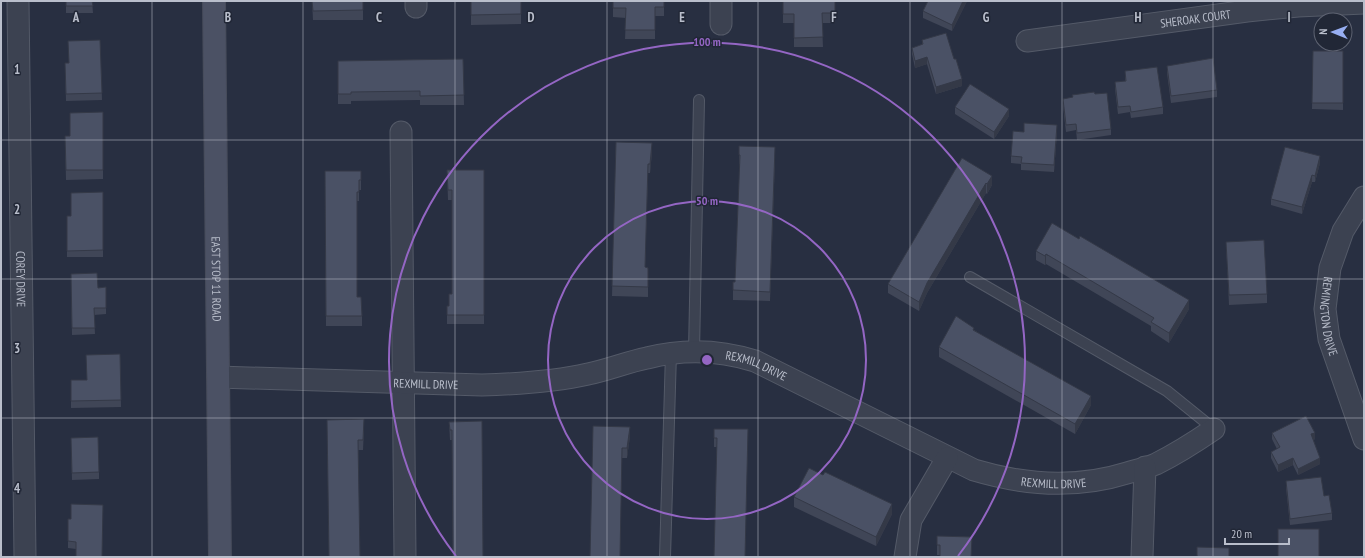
<svg xmlns="http://www.w3.org/2000/svg" width="1365" height="558" font-family="'PT Sans Narrow',sans-serif">
<style>
.lines{fill:none;stroke-linecap:round;stroke-linejoin:round}
.service-casing{stroke:#545a68;stroke-width:12}
.minor-casing{stroke:#545a68;stroke-width:23}
.secondary-casing{stroke:#464b5a;stroke-width:24}
.service{stroke:#3c4251;stroke-width:10}
.minor{stroke:#3c4251;stroke-width:21}
.secondary{stroke:#4b5164;stroke-width:22}
.wall{fill:#404657}
.shaded-wall{fill:#343947}
.building{fill:#4a5165;stroke:#343947}
.grid{fill:none;stroke:#b9becb;stroke-width:1;stroke-opacity:0.55}
.ring{fill:none;stroke:#9466c4;stroke-width:2}
.labels{text-anchor:middle;dominant-baseline:central;stroke-width:3;stroke-linejoin:round;paint-order:stroke}
.street-label{font-size:12px;fill:#b9becb;stroke:#212736}
.grid-label{font-size:13px;text-anchor:middle;font-weight:bold;fill:#b9becb;stroke:#212736;stroke-width:3;stroke-linejoin:round;paint-order:stroke}
.centre{fill:#9466c4;stroke:#212736;stroke-width:2}
.ring-label{font-size:12px;text-anchor:middle;font-weight:bold;fill:#9466c4;stroke:#212736;stroke-width:3;stroke-linejoin:round;paint-order:stroke}
</style>
<rect width="100%" height="100%" fill="#282f41"/>
<g class="lines">
<defs>
<g id="service">
<path d="M970,277L1167,391L1214,429"/>
<path d="M694,352L699,100"/>
<path d="M665,557L671,353"/>
</g>
<g id="minor">
<path id="s1" d="M18,1L25,557"/>
<path d="M416,1V7"/>
<path d="M721,1V24"/>
<path id="s2" d="M1027,41L1247,11L1298,6L1364,3"/>
<path d="M401,132L405,557"/>
<path id="s3" d="M1364,197L1343,231L1330,268L1325,309L1329,339L1364,439"/>
<path id="s4" d="M218,377L482,385C518,384 553,382 588,374C608,370 627,362 647,358C682,349 720,350 755,361L974,470C1024,485 1076,489 1127,473C1137,470 1147,468 1156,464C1176,454 1195,442 1214,429"/>
<path d="M905,557L911,520L947,458"/>
<path d="M1142,557L1145,467"/>
</g>
<g id="secondary">
<path id="s5" d="M214,1L220,557"/>
</g>
</defs>
<use href="#service" class="service-casing"/>
<use href="#minor" class="minor-casing"/>
<use href="#secondary" class="secondary-casing"/>
<use href="#service" class="service"/>
<use href="#minor" class="minor"/>
<use href="#secondary" class="secondary"/>
</g>
<g class="wall">
<path d="M66,1H92L93,13H66Z"/>
<path d="M312,1H363V20H313Z"/>
<path d="M471,1H521V24L471,25Z"/>
<path d="M613,1H664V16H655V39H625L626,18L613,17Z"/>
<path d="M783,1H835V23H822L823,47H794V23H783Z"/>
<path d="M928,1H967L952,31L923,18V11Z"/>
<path d="M100,40L102,100L66,101L65,63H68Z"/>
<path d="M922,40L962,86L936,94L927,64L915,68L912,54V48L922,45Z"/>
<path d="M1313,51H1343V110L1312,109Z"/>
<path d="M463,59L464,105H420V100L351,101V104H338V61Z"/>
<path d="M1167,66L1217,90V97L1171,103L1167,73Z"/>
<path d="M1125,71L1163,107V114L1131,118L1130,112L1118,114L1115,89V82L1125,81Z"/>
<path d="M1063,99L1111,129V135L1077,140L1076,130L1066,132L1063,106Z"/>
<path d="M955,107L1009,116L994,139L955,114Z"/>
<path d="M103,112V179L66,180L65,136H70Z"/>
<path d="M1024,132H1057L1054,172L1021,170V164L1011,163V156Z"/>
<path d="M616,142L652,152L650,173H648L645,267L648,268V297L612,296Z"/>
<path d="M739,146L775,157L770,301L733,300V282H735L740,164H739Z"/>
<path d="M962,158L992,185L987,194L986,193L927,293L919,311L888,293V284Z"/>
<path d="M1320,163L1315,182H1312L1302,214L1271,205V199Z"/>
<path d="M447,170H484V324H447V306H449L452,294V200H448Z"/>
<path d="M325,171H361V190H359V201H357V297L362,316V326H326Z"/>
<path d="M103,192V257H67V216H71Z"/>
<path d="M1226,242L1267,294V303L1229,305Z"/>
<path d="M1036,251L1189,309L1169,343L1151,331V326L1046,264L1045,265L1036,260Z"/>
<path d="M71,281L98,288L106,287V314L94,315L95,334L72,335Z"/>
<path d="M974,330L1091,405L1075,434L939,357V347Z"/>
<path d="M120,354L121,407L71,408V380H87Z"/>
<path d="M327,420L364,429L363,450H358Z"/>
<path d="M482,421L452,440H450L449,422Z"/>
<path d="M593,426L630,436L627,458H622Z"/>
<path d="M714,429H748L716,447H714Z"/>
<path d="M1272,433L1315,439L1313,440L1320,464L1298,475L1293,465L1278,472L1271,458V452L1277,449L1272,439Z"/>
<path d="M71,438L99,472V479L72,480Z"/>
<path d="M1286,481L1324,496L1332,513V520L1290,525L1286,488Z"/>
<path d="M794,497L892,514L876,546L794,507Z"/>
<path d="M103,505L76,549L68,548V519H71Z"/>
<path d="M937,536L972,537L940,555H937Z"/>
</g>
<g class="shaded-wall">
<path d="M963,1H967L952,31V25Z"/>
<path d="M927,57V64L915,68V61Z"/>
<path d="M962,79V86L936,94V87Z"/>
<path d="M1009,109V116L994,139V132Z"/>
<path d="M1057,125V132L1054,172V165Z"/>
<path d="M652,143V152L650,173V164Z"/>
<path d="M775,147V157L770,301V292Z"/>
<path d="M1320,156V163L1315,182V176Z"/>
<path d="M1312,175V182L1302,214V207Z"/>
<path d="M992,176V185L987,194V184Z"/>
<path d="M986,183V193L927,293L919,311V302L927,283Z"/>
<path d="M1046,254V264L1045,265V256Z"/>
<path d="M1189,300V309L1169,343V333Z"/>
<path d="M1091,396V405L1075,434V424Z"/>
<path d="M630,427V436L627,458V448Z"/>
<path d="M1315,433V439L1311,441V434Z"/>
<path d="M1293,458V465L1278,472V465Z"/>
<path d="M1320,458V464L1298,475V469Z"/>
<path d="M892,504V514L876,546V537Z"/>
</g>
<g class="building">
<path d="M66,1H92L93,6H66Z"/>
<path d="M312,1H363V10L313,11Z"/>
<path d="M471,1H521V14L471,15Z"/>
<path d="M613,1H664V7H655V30H625L626,8H613Z"/>
<path d="M783,1H835V13H822L823,37L794,38V14H783Z"/>
<path d="M928,1H963L952,25L923,11Z"/>
<path d="M946,33L954,59H956L962,79L936,87L927,57L915,61L912,48L923,44L922,40Z"/>
<path d="M100,40L102,93L66,94L65,63H69L68,41Z"/>
<path d="M1313,51H1343V103H1312Z"/>
<path d="M1213,58L1217,90L1171,96L1167,66Z"/>
<path d="M463,59L464,95L420,96V91L351,92V94H338V61Z"/>
<path d="M1157,67L1163,107L1131,112L1130,106L1118,107L1115,82L1126,81L1125,71Z"/>
<path d="M970,84L1009,109L994,132L955,107Z"/>
<path d="M1094,92L1095,94L1107,93L1111,129L1077,133L1076,124L1066,125L1063,99L1073,97L1072,95Z"/>
<path d="M103,112V170H66L65,136H70V113Z"/>
<path d="M1024,123L1057,125L1054,165L1021,163L1022,157L1011,156L1013,131L1024,132Z"/>
<path d="M616,142L652,143L650,164H648L645,267L648,268V287L612,286Z"/>
<path d="M739,146L775,147L770,292L733,290V282H735L740,155H739Z"/>
<path d="M1285,147L1320,156L1315,176L1312,175L1302,207L1271,199Z"/>
<path d="M962,158L992,176L987,184L986,183L927,283L919,302L888,284Z"/>
<path d="M447,170H484V315H447V306H449V294H452V190H448Z"/>
<path d="M325,171H361V180H359V192H357V297H361L362,316H326Z"/>
<path d="M103,192V250L67,251V216H71V193Z"/>
<path d="M1052,223L1079,239L1080,236L1189,300L1169,333L1151,322L1154,318L1046,254L1045,256L1036,251Z"/>
<path d="M1264,240L1267,294L1229,295L1226,242Z"/>
<path d="M97,273L98,288L106,287V308H94L95,328H72L71,274Z"/>
<path d="M956,316L974,328L973,330L1091,396L1075,424L939,347Z"/>
<path d="M120,354L121,400L71,401V380H87L86,355Z"/>
<path d="M1306,416L1315,433L1311,434L1320,458L1298,469L1293,458L1278,465L1271,452L1280,447L1272,433Z"/>
<path d="M364,419L363,440H358L360,557H329L327,420Z"/>
<path d="M482,421L483,557H453L452,430H450L449,422Z"/>
<path d="M593,426L630,427L627,448H622L620,557H590Z"/>
<path d="M714,429H748L745,557H714L717,438H714Z"/>
<path d="M98,437L99,472L72,473L71,438Z"/>
<path d="M809,468L823,475L825,472L892,504L876,537L794,497Z"/>
<path d="M1321,477L1324,496L1329,495L1332,513L1290,519L1286,481Z"/>
<path d="M71,504L103,505L102,557H76V542L68,541V519H71Z"/>
<rect x="1278" y="529" width="41" height="28"/>
<path d="M937,536L972,537L971,557H940V545H937Z"/>
<path d="M1197,547L1229,548V557H1200L1197,556Z"/>
</g>
<path class="grid" d="M152,1V557M303,1V557M455,1V557M607,1V557M758,1V557M910,1V557M1062,1V557M1213,1V557M1,140H1364M1,279H1364M1,418H1364"/>
<g class="ring">
<circle cx="707" cy="360" r="159"/>
<path d="M456 556A318 318 0 1 1 958 556"/>
</g>
<g class="labels">
<g class="street-label">
<text stroke="none"><textPath href="#s2" startOffset="170">SHEROAK COURT</textPath></text>
<text stroke="none"><textPath href="#s1" startOffset="278">COREY DRIVE</textPath></text>
<text stroke="none"><textPath href="#s5" startOffset="278">EAST STOP 11 ROAD</textPath></text>
<text stroke="none"><textPath href="#s3" startOffset="128">REMINGTON DRIVE</textPath></text>
<text stroke="none"><textPath href="#s4" startOffset="544">REXMILL DRIVE</textPath></text>
<text stroke="none"><textPath href="#s4" startOffset="208">REXMILL DRIVE</textPath></text>
<text stroke="none"><textPath href="#s4" startOffset="867">REXMILL DRIVE</textPath></text>
</g>
</g>
<g class="grid-label">
<text x="76" y="22">A</text>
<text x="228" y="22">B</text>
<text x="379" y="22">C</text>
<text x="531" y="22">D</text>
<text x="682" y="22">E</text>
<text x="834" y="22">F</text>
<text x="986" y="22">G</text>
<text x="1138" y="22">H</text>
<text x="1289" y="22">I</text>
<text x="17" y="74">1</text>
<text x="17" y="214">2</text>
<text x="17" y="353">3</text>
<text x="17" y="493">4</text>
</g>
<circle cx="707" cy="360" r="6" class="centre"/>
<g class="ring-label">
<text x="707" y="46">100 m</text>
<text x="707" y="205">50 m</text>
</g>
<rect width="1365" height="558" fill="none" stroke="#b9becb" stroke-width="4"/>
<g transform="translate(1333 32) rotate(271)"><circle r="19" fill="#212736" stroke="#5e6372"/>
<path d="M0-3L7 15L0 10L-7 15Z" fill="#97aef2"/>
<text y="-6" font-size="11" font-weight="bold" text-anchor="middle" fill="#b9becb">N</text>
</g>
<path d="M1225 538v6h64v-6" fill="none" stroke="#b9becb" stroke-width="2"/>
<text x="1231" y="538" font-size="12" fill="#b9becb" stroke="#212736" stroke-width="3" paint-order="stroke">20 m</text>
</svg>
